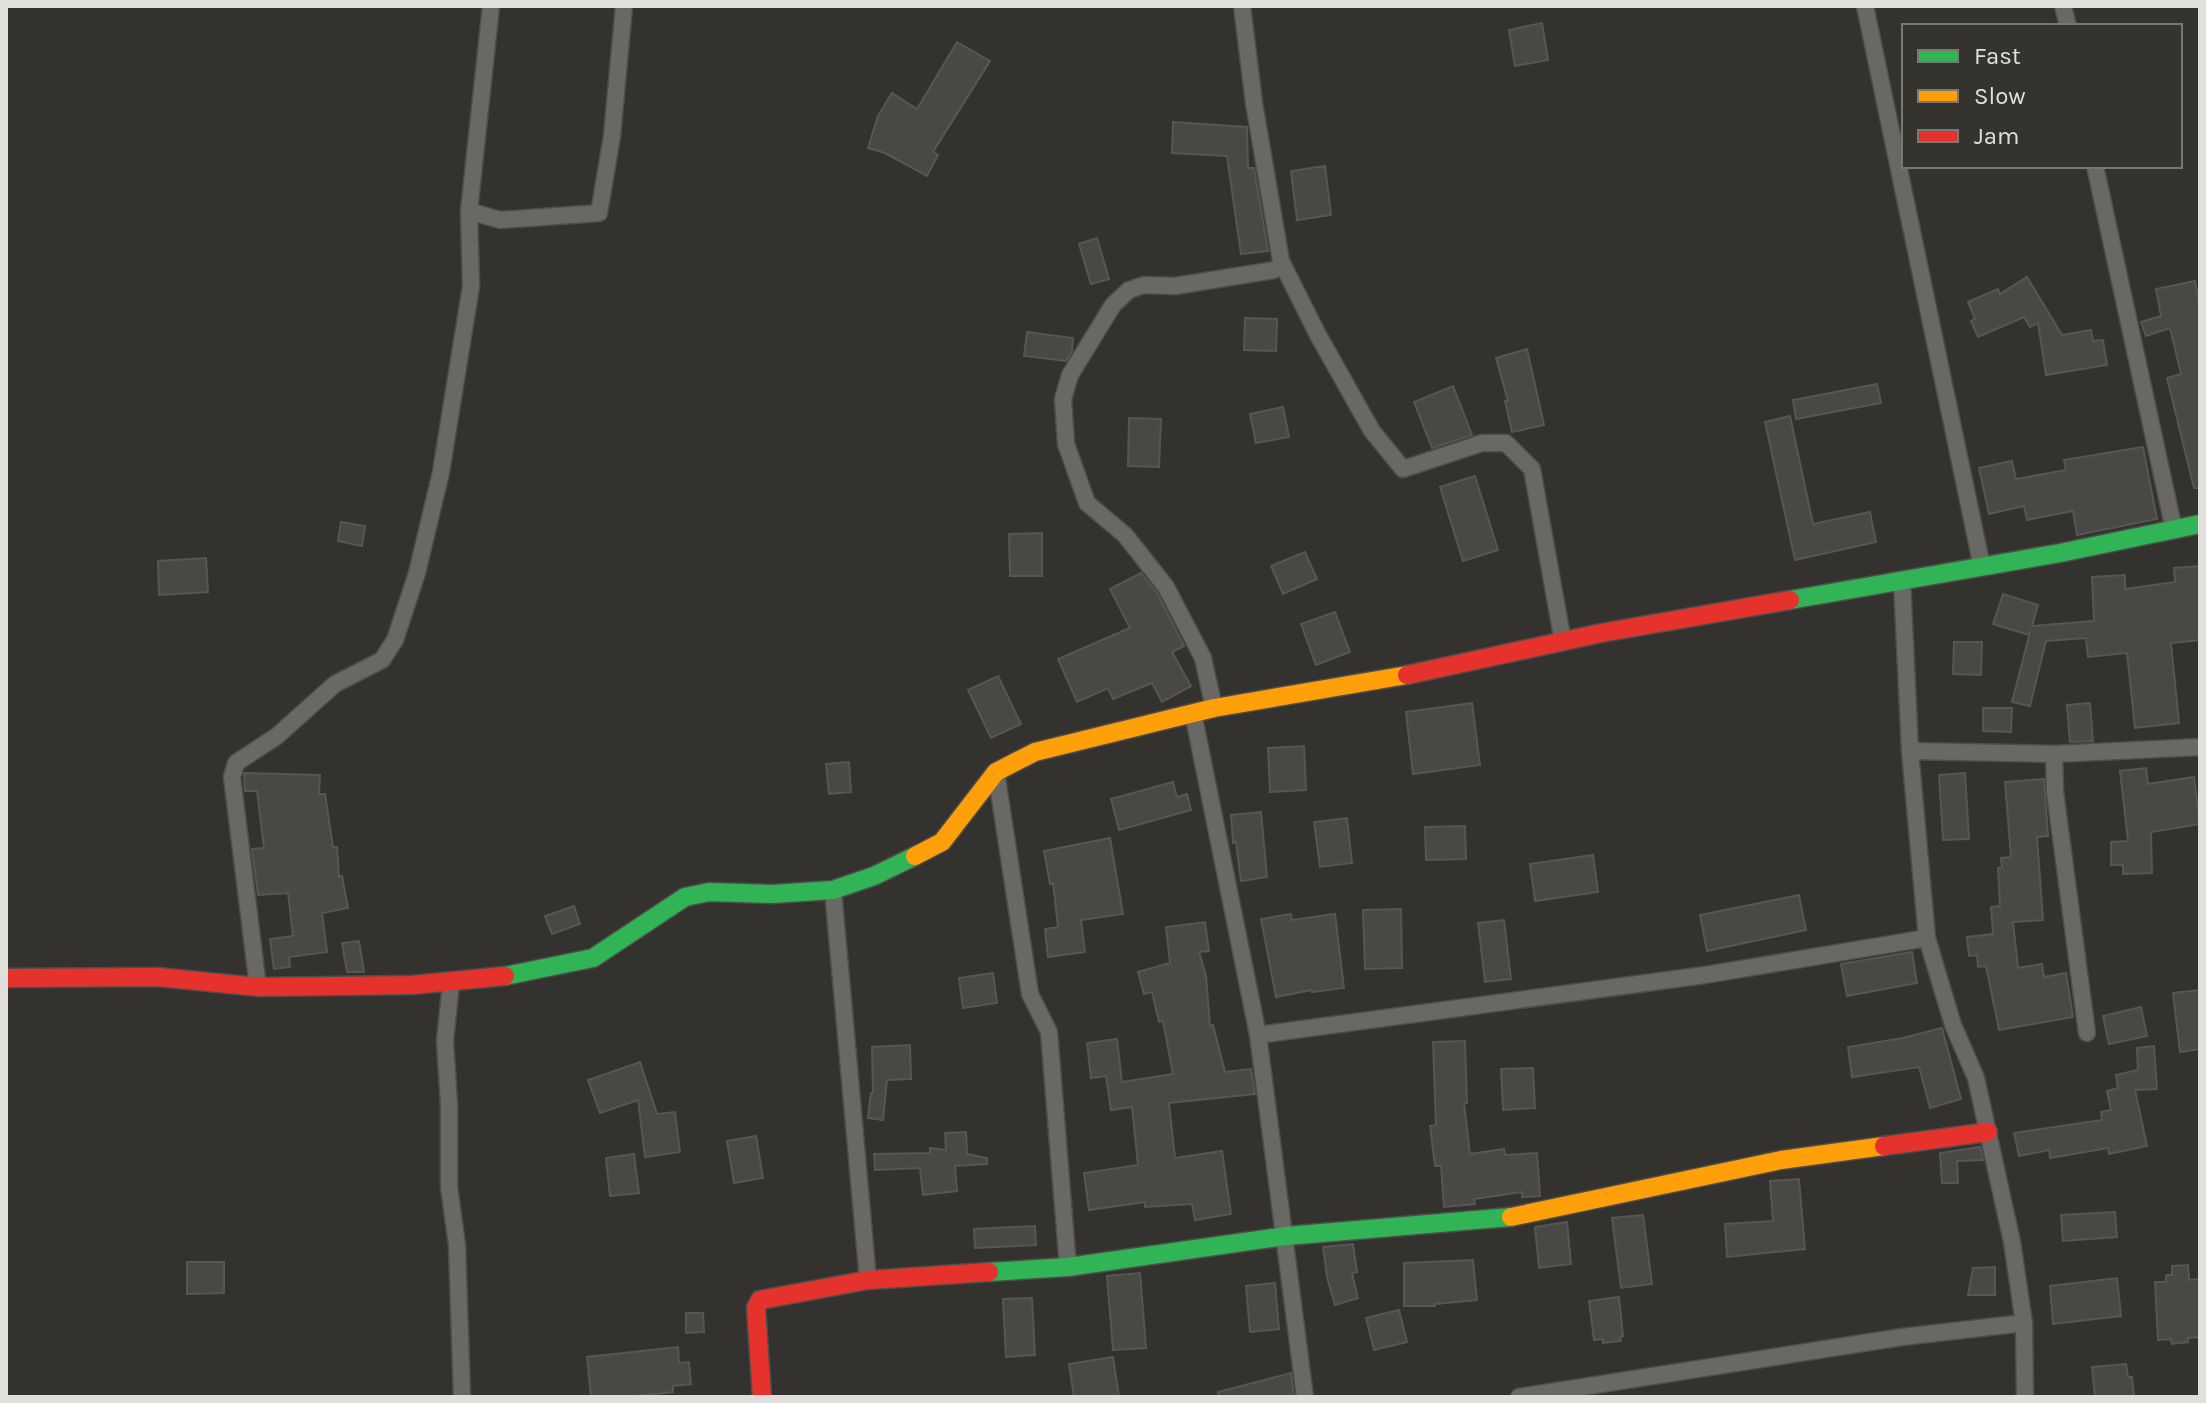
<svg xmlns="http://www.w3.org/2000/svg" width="2206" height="1403" font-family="Karla,sans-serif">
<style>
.building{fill:#484845;stroke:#565653;stroke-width:2}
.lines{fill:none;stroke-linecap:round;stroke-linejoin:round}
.street-casing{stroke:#4e4d4a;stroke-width:19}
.fast-casing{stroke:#4e4d4a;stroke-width:21}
.slow-casing{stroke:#4e4d4a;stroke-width:21}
.jam-casing{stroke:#4e4d4a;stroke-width:21}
.street{stroke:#696865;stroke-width:16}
.fast{stroke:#30b455;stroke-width:18}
.slow{stroke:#ff9f0a;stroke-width:18}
.jam{stroke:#e5322d;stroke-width:18}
</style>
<rect width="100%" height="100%" fill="#33322e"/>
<g class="building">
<path d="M1542,23L1548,60L1515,66L1509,30Z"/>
<path d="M957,42L990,61L933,152L938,155L927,176L885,153L868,148L878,116L892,93L917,109Z"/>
<path d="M1173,122L1247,127L1248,168H1254L1268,251L1241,254L1227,156L1172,153Z"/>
<path d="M1325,166L1331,215L1297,220L1291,171Z"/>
<path d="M1097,238L1109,279L1091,284L1079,244Z"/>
<path d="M2027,277L2062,335L2091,330L2093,341L2103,340L2107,365L2046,375L2038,323L2030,327L2024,317L1978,337L1971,321L1975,319L1968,302L1998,289L2000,294Z"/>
<path d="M2195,281L2200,308V488H2194L2167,378L2181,374L2170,328L2146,336L2141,322L2161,316L2156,289Z"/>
<path d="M1245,318L1277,319L1276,351L1244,350Z"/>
<path d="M1027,332L1073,338L1072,351L1066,361L1024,356Z"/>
<path d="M1527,349L1544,425L1512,432L1505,401H1508L1496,358Z"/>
<path d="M1877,384L1881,403L1796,419L1793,400Z"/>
<path d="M1453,386L1472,435L1432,448L1414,402Z"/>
<path d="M1283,407L1289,437L1256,443L1250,414Z"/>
<path d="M1790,416L1813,524L1870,512L1876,542L1795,560L1765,422Z"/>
<path d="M1129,418L1161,419L1159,467L1128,466Z"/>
<path d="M2143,447L2157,519L2077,535L2073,511L2027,520L2024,506L1989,514L1979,468L2012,461L2016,479L2066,470L2064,460Z"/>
<path d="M1475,476L1498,550L1463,561L1440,487Z"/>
<path d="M341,522L365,526L362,546L338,541Z"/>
<path d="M1042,533V576H1010L1009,534Z"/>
<path d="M1305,552L1317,579L1283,594L1271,566Z"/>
<path d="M206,558L208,592L159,595L158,561Z"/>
<path d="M2200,566V640L2171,643L2179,723L2135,728L2127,653L2088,657L2086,638L2046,641L2030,706L2012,702L2030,632L2029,635L1993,624L2003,594L2038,605L2032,626L2094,621L2092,577L2125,575V589L2175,582L2174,568Z"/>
<path d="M1141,573L1157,593L1184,646L1172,652L1191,686L1162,702L1152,683L1113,699L1108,688L1077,702L1058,659L1130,628L1110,589Z"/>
<path d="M1335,612L1350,652L1316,665L1301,624Z"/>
<path d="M1954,642H1982L1981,675L1953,674Z"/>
<path d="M998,676L1021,724L991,738L968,690Z"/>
<path d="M1472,703L1480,765L1413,774L1406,712Z"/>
<path d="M2090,703L2093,741L2070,742L2067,705Z"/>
<path d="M1983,708H2012L2011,732L1983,731Z"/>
<path d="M1304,746L1306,790L1270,792L1268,748Z"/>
<path d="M849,762L851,792L829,794L826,764Z"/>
<path d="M2146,768L2148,784L2194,777L2200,824L2151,832L2152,873L2123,874V865H2111V842L2128,841L2120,771Z"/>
<path d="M244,773L320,775L319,794H325L333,847H337L339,877L342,876L348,908L322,913L327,952L289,957L290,967L274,969L270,939L293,936L288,893L258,895L252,849L264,848L257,791H245Z"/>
<path d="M1965,773L1969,839L1943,840L1939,775Z"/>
<path d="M2044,779L2048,836L2037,837L2043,920L2013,922L2018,968L2042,964L2044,977L2066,973L2073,1017L1999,1030L1986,966L1978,967L1977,955L1969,956L1967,937L1993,934L1991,907L2000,906L1998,868L2002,867L2001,858L2011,857L2005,782Z"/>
<path d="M1173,782L1177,797L1187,794L1191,810L1119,830L1111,799Z"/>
<path d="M1261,812L1267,877L1241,881L1236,842L1233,843L1231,815Z"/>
<path d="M1347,818L1352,863L1320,867L1314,822Z"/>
<path d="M1465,826L1466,859L1426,860L1425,827Z"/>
<path d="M1110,838L1123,914L1081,920L1085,952L1048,957L1045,929L1058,927L1053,883L1050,884L1044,851Z"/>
<path d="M1593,855L1598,892L1535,901L1530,864Z"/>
<path d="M1799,895L1806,930L1707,951L1700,915Z"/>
<path d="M574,906L580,924L552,934L545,916Z"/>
<path d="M1401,909L1402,968L1365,969L1363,910Z"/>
<path d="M1291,914L1292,920L1335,914L1344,988L1312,992V990L1276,997L1261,919Z"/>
<path d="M1504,920L1511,979L1485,982L1478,923Z"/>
<path d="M1205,922L1209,951L1199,952L1206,976L1210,1026L1213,1025L1225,1072L1251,1069L1255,1094L1169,1103L1175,1158L1222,1151L1231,1214L1195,1220L1192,1204L1145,1207V1202L1089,1210L1084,1173L1138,1165L1132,1107L1111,1110L1106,1076L1091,1078L1087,1043L1117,1039L1122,1082L1173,1074L1163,1021L1159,1022L1152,992L1144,994L1138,972L1170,963L1166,927Z"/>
<path d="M359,941L364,972H347L342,943Z"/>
<path d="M1912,952L1917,983L1847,996L1841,964Z"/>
<path d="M993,973L997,1003L963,1008L959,978Z"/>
<path d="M2200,990V1049L2180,1052L2173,993Z"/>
<path d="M2141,1007L2147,1036L2109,1044L2103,1016Z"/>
<path d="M1942,1028L1961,1099L1930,1108L1919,1067L1852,1077L1848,1047L1903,1038Z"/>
<path d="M1465,1041L1467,1103H1464L1470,1154L1504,1149L1505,1155L1537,1153L1540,1196L1522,1197V1192L1474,1199L1475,1204L1444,1207L1441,1166H1435L1430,1126L1436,1125L1433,1042Z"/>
<path d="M910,1045L911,1079L887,1080L883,1120L868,1118L871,1093H873L872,1047Z"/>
<path d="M2154,1046L2157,1089L2135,1090L2147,1146L2109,1154L2108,1148L2050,1158L2049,1150L2019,1156L2014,1133L2102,1120L2101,1112L2111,1110L2107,1091L2118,1088L2116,1075L2138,1070L2137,1048Z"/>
<path d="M640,1062L657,1114L675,1112L680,1152L645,1157L638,1100L600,1113L588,1080Z"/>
<path d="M1533,1068L1535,1108L1503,1110L1501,1069Z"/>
<path d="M966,1132L967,1154L987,1158V1164L955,1166L957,1191L923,1195L920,1168L875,1170L874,1154L930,1153V1148L946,1150L945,1133Z"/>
<path d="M756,1136L763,1178L734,1183L727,1141Z"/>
<path d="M1980,1147L1983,1160L1957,1161L1958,1183H1942L1940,1153Z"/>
<path d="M634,1154L639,1193L610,1196L606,1158Z"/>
<path d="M1799,1179L1805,1249L1727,1257L1725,1224L1773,1221L1770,1181Z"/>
<path d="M2115,1212L2117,1237L2063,1241L2061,1215Z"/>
<path d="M1643,1215L1652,1284L1621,1288L1612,1218Z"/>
<path d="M1567,1222L1571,1264L1539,1268L1535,1227Z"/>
<path d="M1035,1226L1036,1245L975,1248L974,1229Z"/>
<path d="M1353,1244L1357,1272L1352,1273L1358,1298L1335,1305L1327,1277L1323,1247Z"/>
<path d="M1473,1260L1477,1300L1435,1304V1306H1404V1263Z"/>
<path d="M187,1262H224V1293L187,1294Z"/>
<path d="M2188,1265L2189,1280L2200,1279V1337L2188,1338V1342L2172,1344L2171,1339L2158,1340L2155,1282H2166V1275H2172V1266Z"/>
<path d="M1995,1267V1295H1968L1973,1268Z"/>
<path d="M1140,1273L1146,1348L1113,1350L1107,1276Z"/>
<path d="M2117,1278L2121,1316L2053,1324L2050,1286Z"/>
<path d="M1275,1283L1279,1329L1250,1332L1246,1286Z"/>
<path d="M1619,1297L1623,1336L1620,1337L1621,1341L1603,1343V1339L1594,1340L1589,1301Z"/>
<path d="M1032,1298L1035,1355L1006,1357L1003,1299Z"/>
<path d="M1399,1310L1407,1342L1374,1350L1366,1318Z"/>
<path d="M686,1313H703L704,1332L686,1333Z"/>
<path d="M678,1347L679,1363L689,1362L691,1384L673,1386V1392L627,1397H591L587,1357Z"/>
<path d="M1113,1357L1119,1397H1074L1069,1364Z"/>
<path d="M2126,1364L2128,1377H2132L2134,1396L2095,1397L2092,1367Z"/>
<path d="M1291,1373L1294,1397H1219L1218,1392Z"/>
</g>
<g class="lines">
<defs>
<g id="street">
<path d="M1242,6L1254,103L1281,261L1318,335L1372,431L1403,469L1482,443H1506L1532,469L1563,642"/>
<path d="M1865,6L1982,567"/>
<path d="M2063,6L2068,26"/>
<path d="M2095,166L2174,530"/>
<path d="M469,211L500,220L599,213L612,136L624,6"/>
<path d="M1902,581L1910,751L1927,938L1953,1025L1976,1078L2012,1242L2024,1323L2025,1397"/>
<path d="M1214,708L1203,658L1166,587L1125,535L1087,503L1066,444L1063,399L1070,375L1113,305L1129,290L1144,285L1175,286L1274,270L1279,267L1281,261"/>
<path d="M1193,713L1258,1035L1305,1397"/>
<path d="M1910,751L2054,754L2200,747"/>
<path d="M2054,754L2055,792L2087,1033"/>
<path d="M996,772L1030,994L1049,1032L1068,1267"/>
<path d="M833,890L868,1280"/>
<path d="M451,983L445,1041L449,1104V1187L457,1245L462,1397"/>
<path d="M258,987L232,777L236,763L277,736L335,684L382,660L395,640L417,573L441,472L471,286L469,211L491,6"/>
<path d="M1258,1035L1705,975L1927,938"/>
<path d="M1519,1397L1902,1337L2024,1323"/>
</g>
<g id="fast">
<path d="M1790,600L2060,553L2200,524"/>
<path d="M505,976L593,958L685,897L709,892L772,894L833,890L874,876L915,856"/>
<path d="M989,1272L1068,1267L1286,1236L1511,1217"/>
</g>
<g id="slow">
<path d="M915,856L942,842L996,772L1035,752L1214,708L1407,675"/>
<path d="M1511,1217L1781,1160L1884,1146"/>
</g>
<g id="jam">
<path d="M1407,675L1601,633L1790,600"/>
<path d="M6,978L158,977L258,987L412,985L505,976"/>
<path d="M1884,1146L1988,1132"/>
<path d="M762,1397L756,1308L760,1300L868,1280L989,1272"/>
</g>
</defs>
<use href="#street" class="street-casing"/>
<use href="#fast" class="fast-casing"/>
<use href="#slow" class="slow-casing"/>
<use href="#jam" class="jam-casing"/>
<use href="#street" class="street"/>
<use href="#fast" class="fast"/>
<use href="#slow" class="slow"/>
<use href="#jam" class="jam"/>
</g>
<rect width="2206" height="1403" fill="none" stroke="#e0dfdc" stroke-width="16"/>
<rect x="1902" y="24" width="280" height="144" fill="#34332d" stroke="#797873" stroke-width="2"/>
<rect x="1918" y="50" width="40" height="12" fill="#30b455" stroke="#797873" stroke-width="2"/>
<text x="1974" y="64" font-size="24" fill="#e0dfdc">Fast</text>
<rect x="1918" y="90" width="40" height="12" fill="#ff9f0a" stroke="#797873" stroke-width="2"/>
<text x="1974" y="104" font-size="24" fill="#e0dfdc">Slow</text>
<rect x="1918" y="130" width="40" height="12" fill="#e5322d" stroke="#797873" stroke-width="2"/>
<text x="1974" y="144" font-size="24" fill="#e0dfdc">Jam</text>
</svg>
